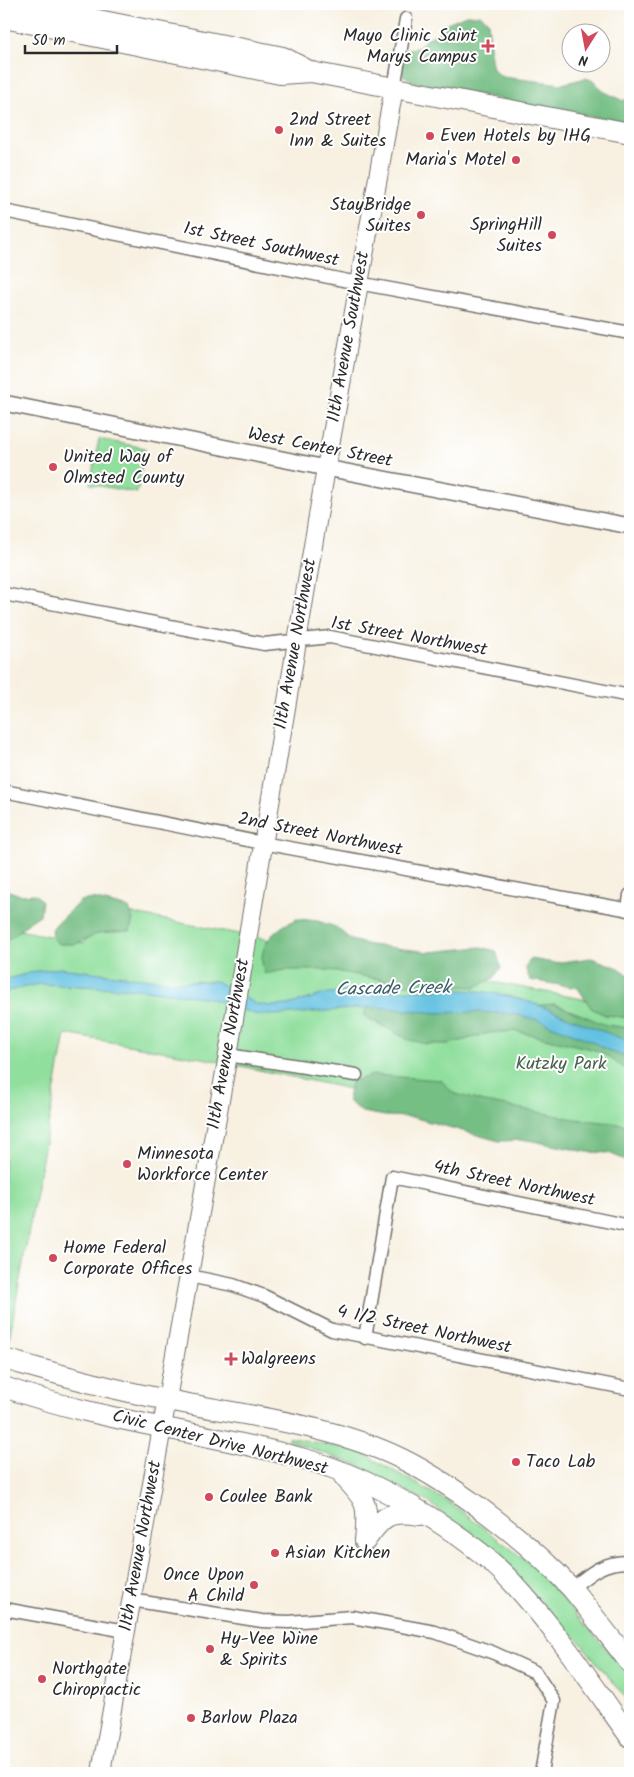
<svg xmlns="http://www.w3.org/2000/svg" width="634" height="1777" font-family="Kalam,sans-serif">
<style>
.green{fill:#90df9d;stroke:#5e8564}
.forest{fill:#74be84;stroke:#507458}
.water{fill:#62c1e1;stroke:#467686}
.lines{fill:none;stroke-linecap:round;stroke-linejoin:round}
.minor-casing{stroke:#73706b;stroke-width:15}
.tertiary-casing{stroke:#73706b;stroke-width:18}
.secondary-casing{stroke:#73706b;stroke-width:20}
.primary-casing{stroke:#73706b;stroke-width:22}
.minor{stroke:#fff;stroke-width:12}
.tertiary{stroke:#fff;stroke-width:15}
.secondary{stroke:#fff;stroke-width:18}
.primary{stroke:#fff;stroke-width:20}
.poi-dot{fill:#d1495b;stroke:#fff;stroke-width:2}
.labels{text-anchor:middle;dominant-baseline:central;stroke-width:4;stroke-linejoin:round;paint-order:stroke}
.poi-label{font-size:18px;fill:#2b2b2b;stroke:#fff;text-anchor:start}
.street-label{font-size:18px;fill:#2b2b2b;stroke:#fff}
.park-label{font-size:18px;fill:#49614d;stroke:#fff}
.water-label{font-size:19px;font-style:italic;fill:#3e606b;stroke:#fff}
</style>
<rect width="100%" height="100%" fill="#fff"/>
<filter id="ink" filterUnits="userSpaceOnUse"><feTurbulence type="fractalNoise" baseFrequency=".02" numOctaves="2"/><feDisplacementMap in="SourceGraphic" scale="10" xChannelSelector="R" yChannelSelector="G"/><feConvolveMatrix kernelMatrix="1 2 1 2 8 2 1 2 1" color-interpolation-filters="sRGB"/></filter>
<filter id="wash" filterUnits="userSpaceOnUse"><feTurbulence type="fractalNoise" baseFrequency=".0096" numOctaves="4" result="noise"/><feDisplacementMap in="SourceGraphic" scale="20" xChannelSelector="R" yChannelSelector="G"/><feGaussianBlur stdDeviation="1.12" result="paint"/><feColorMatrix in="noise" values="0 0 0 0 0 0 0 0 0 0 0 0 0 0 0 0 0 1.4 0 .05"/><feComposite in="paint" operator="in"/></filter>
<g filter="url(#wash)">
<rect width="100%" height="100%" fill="#f8f1e2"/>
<g class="green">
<path d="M99,439L145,448L137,493L90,484Z"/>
<path d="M92,906L630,1008V1148L202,1058L65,1034L8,1345L4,1344V927L84,943Z"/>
<path d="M288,1437L359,1451L450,1503L534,1566L628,1674L630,1678V1703L579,1641L494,1555L430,1503L358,1466L288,1440Z"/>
</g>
<g class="forest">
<path d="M466,15H481L488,21L491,59L493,69L502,77L562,84L586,78L594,81L603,91L623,101L630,97V124L416,83L395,70L391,60C397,49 407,49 418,48L426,39L438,33L447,23Z"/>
<path d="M4,889L20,895L35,894L42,901L40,915C27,922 17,936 4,941Z"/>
<path d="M93,899L129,908L133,920L130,931L99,933L76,944H58L53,938L52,929C60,918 71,911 80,901Z"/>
<path d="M297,919L318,921L336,927L351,940L370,945L430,952L481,947L496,951L501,967L494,978L475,987L405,984L329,970H284L265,974C254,948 274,928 297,919Z"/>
<path d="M591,958L619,968L630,976V1018L605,1015L591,1008L578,988L530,980L525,967L531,959L554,963Z"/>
<path d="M382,989L396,990L499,1008L555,1004L606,1025L630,1028V1072L599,1051L516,1031L489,1033L450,1044H426L409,1040L364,1016L369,997Z"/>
<path d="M373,1075L441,1080L453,1093L480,1101L575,1119L630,1125V1162L609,1153L587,1152L528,1140L499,1141L412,1117L385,1116L362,1112L348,1101L351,1082Z"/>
</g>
<path class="water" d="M60,968L174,982L216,981L256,1004L271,1006L288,1005L328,993L344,992C398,992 455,984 508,996C551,1006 588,1028 630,1041V1058L611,1052L589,1040L538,1020L515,1014L477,1012L437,1013L374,1007L280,1015H257L209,998L136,989L39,984L4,992V980L36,971Z"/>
</g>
<g filter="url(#ink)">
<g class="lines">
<defs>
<g id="minor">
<path d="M394,88L406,19"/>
<path d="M4,211L358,283L630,333"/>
<path d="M4,594L264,644L330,637L630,696"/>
<path d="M4,791L262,843L630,910"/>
<path d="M628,910L630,895"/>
<path d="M228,1055L356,1075"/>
<path d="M189,1276L233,1285L264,1296L332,1330L630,1389"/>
<path d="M365,1338L392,1177L630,1226"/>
<path d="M571,1589C590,1573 604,1561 630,1562"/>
<path d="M131,1600L262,1621L289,1622L352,1617L435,1632L494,1653L535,1672L554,1701L541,1773"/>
<path d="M4,1609L126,1631"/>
</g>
<path id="tertiary" d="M4,403L326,468L630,526"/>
<path id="secondary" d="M105,1773L102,1766L228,1055L326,468L394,88"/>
<g id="primary">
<path d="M18,4L283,57L311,72"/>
<path d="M4,18L280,74L311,72L630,133"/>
<path d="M4,1359C58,1374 113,1390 168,1400C246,1416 330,1424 402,1459C458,1487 530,1543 572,1589C592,1613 611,1639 630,1663"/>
<path d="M4,1387C103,1422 208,1432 308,1460C374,1479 464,1531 511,1581C556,1629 592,1684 630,1737"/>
<path d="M344,1477C369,1503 368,1506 365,1541"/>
<path d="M365,1541C383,1516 388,1510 420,1515"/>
</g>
</defs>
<use href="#minor" class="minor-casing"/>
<use href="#tertiary" class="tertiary-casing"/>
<use href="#secondary" class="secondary-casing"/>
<use href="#primary" class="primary-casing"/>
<use href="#minor" class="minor"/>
<use href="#tertiary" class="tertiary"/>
<use href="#secondary" class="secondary"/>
<use href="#primary" class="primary"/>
</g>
</g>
<g class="poi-dot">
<path d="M485.5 38.5h5v5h5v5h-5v5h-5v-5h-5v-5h5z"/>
<circle cx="279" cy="130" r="5"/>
<circle cx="430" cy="136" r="5"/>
<circle cx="516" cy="160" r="5"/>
<circle cx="421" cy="215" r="5"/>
<circle cx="552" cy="235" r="5"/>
<circle cx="53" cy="467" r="5"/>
<circle cx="127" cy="1164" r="5"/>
<circle cx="53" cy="1258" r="5"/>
<path d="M228.5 1351.5h5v5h5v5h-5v5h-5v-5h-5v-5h5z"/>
<circle cx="516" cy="1462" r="5"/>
<circle cx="209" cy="1497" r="5"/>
<circle cx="275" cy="1553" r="5"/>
<circle cx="254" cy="1585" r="5"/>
<circle cx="210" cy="1649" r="5"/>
<circle cx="42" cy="1679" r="5"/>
<circle cx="191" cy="1718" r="5"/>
</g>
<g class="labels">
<g class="poi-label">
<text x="477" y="36" text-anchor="end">Mayo Clinic Saint<tspan x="477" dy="21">Marys Campus</tspan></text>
<text x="289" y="120">2nd Street<tspan x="289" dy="21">Inn &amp; Suites</tspan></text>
<text x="440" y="136">Even Hotels by IHG</text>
<text x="506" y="160" text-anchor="end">Maria's Motel</text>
<text x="411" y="205" text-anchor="end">StayBridge<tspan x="411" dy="21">Suites</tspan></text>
<text x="542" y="225" text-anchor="end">SpringHill<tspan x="542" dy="21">Suites</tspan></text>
<text x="63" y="457">United Way of<tspan x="63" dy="21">Olmsted County</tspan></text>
<text x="137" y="1154">Minnesota<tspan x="137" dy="21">Workforce Center</tspan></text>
<text x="63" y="1248">Home Federal<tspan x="63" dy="21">Corporate Offices</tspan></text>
<text x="241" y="1359">Walgreens</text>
<text x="526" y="1462">Taco Lab</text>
<text x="219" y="1497">Coulee Bank</text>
<text x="285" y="1553">Asian Kitchen</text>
<text x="244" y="1575" text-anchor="end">Once Upon<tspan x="244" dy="21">A Child</tspan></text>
<text x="220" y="1639">Hy-Vee Wine<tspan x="220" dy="21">&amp; Spirits</tspan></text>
<text x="52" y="1669">Northgate<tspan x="52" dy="21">Chiropractic</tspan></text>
<text x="201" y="1718">Barlow Plaza</text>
</g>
<g class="street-label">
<text transform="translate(261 245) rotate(12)">1st Street Southwest</text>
<text transform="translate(349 337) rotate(-80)">11th Avenue Southwest</text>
<text transform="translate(320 448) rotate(11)">West Center Street</text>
<text transform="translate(409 637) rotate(10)">1st Street Northwest</text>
<text transform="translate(296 644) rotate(-80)">11th Avenue Northwest</text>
<text transform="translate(320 835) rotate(11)">2nd Street Northwest</text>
<text transform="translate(229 1044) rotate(-80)">11th Avenue Northwest</text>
<text transform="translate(514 1184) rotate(12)">4th Street Northwest</text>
<text transform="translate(424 1330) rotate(12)">4 1/2 Street Northwest</text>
<text transform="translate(220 1443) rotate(14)">Civic Center Drive Northwest</text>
<text transform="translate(141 1546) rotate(-80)">11th Avenue Northwest</text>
</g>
<g class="park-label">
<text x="561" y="1064">Kutzky Park</text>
</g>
<g class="water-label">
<text transform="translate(393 989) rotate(-1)">Cascade Creek</text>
</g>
</g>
<rect width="634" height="1777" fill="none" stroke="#fff" stroke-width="20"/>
<g transform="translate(586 48) rotate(191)"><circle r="24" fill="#ffffff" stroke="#aaaaaa"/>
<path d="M0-4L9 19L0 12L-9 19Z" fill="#d1495b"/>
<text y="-8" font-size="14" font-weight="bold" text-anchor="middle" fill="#2b2b2b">N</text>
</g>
<path d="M25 45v8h92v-8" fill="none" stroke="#2b2b2b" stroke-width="2.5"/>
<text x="32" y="45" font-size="15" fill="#2b2b2b" stroke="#ffffff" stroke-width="4" paint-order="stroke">50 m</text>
</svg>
